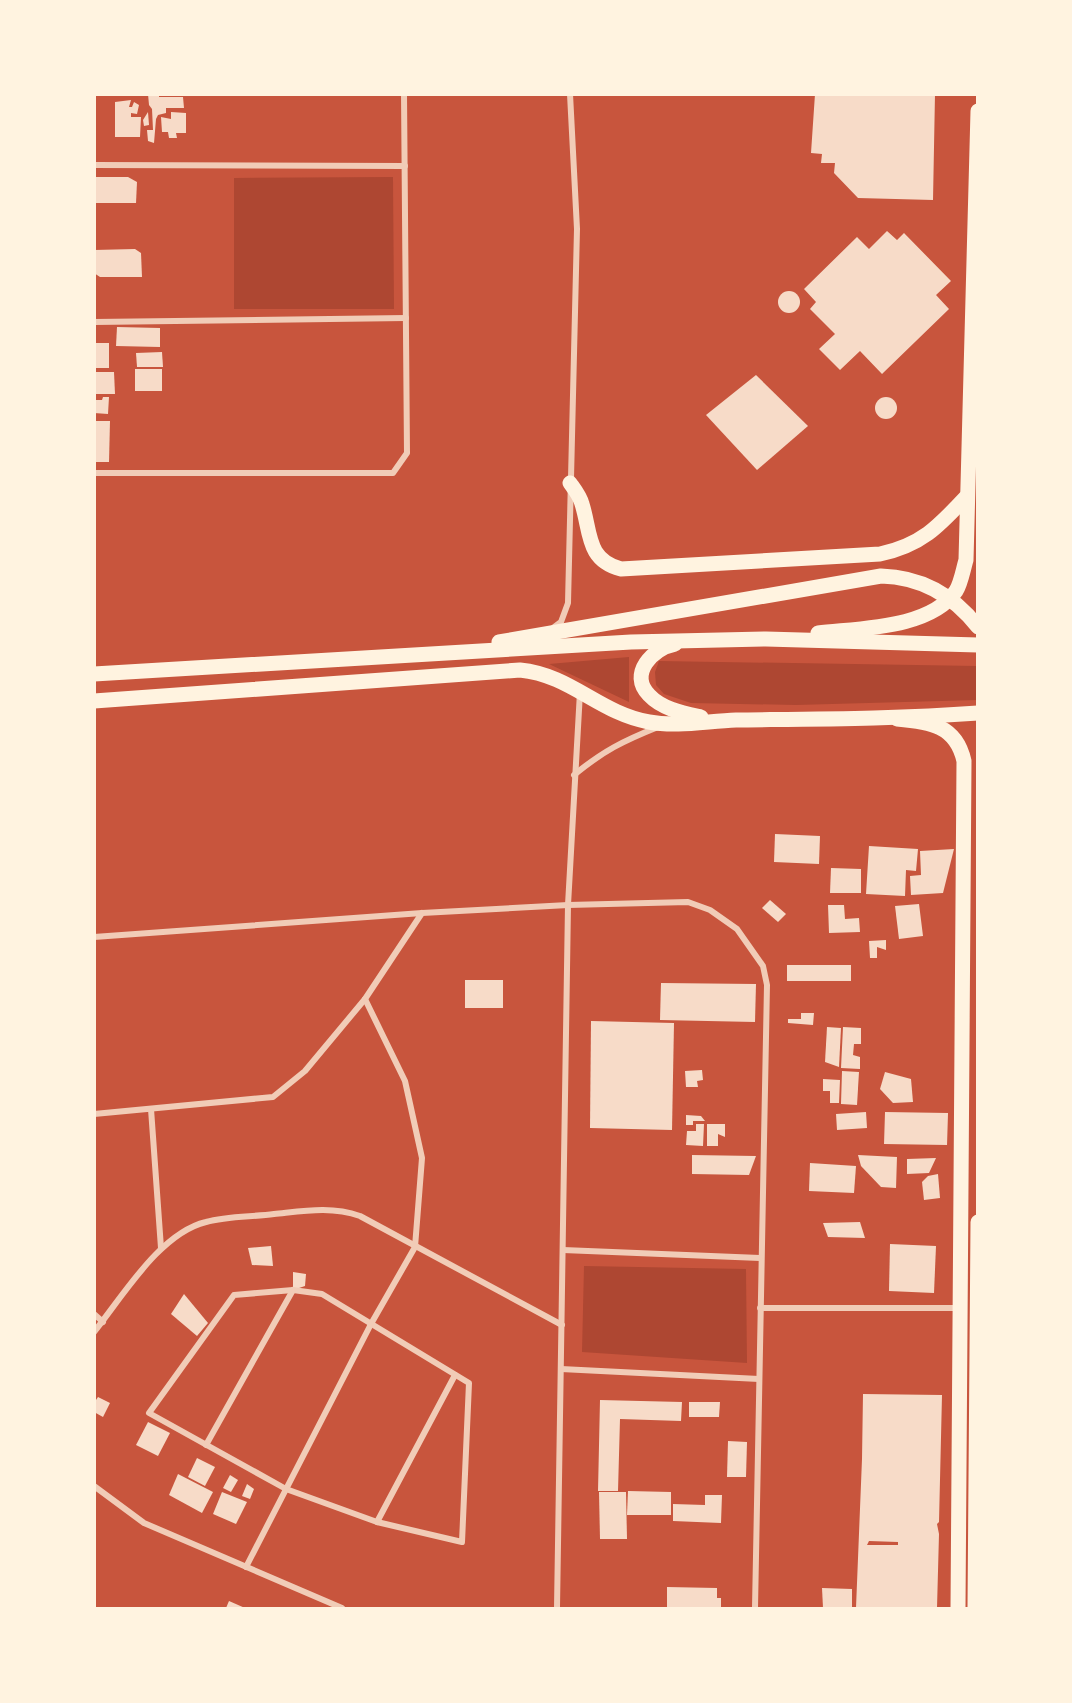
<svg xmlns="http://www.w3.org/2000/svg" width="1072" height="1703" font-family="Raleway,sans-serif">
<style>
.green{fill:#ae4732}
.building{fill:#f7dbc8;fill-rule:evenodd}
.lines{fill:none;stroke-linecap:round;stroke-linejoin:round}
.minor{stroke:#f1ccb7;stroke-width:6}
.trunk{stroke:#fff3e0;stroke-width:15}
</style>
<rect width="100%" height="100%" fill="#c8553d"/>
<g class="green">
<path d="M393,177L394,309H234V178Z"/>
<path d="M629,657V702L549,664Z"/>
<path d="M659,661L977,666V700L796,705L691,703L664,694L656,685L655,672Z"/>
<path d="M584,1266L746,1269L747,1363L582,1352Z"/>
</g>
<g class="building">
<path d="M148,94H159V97H183L184,108H166V113L158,115L156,119L154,143L148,141L147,130H153L152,109L149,105Z"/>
<path d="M815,94H935L933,200L858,198L834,173L835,163H821L822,154L811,153Z"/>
<path d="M131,100L129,107H132L134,102L139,105L137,114L131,113V117H141L140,137H115V102Z"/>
<path d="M148,112L149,125L144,126L143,120Z"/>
<path d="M171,112L186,113V133H176L177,138H169L168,132H162L161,117L171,119Z"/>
<path d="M94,177H128L137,182L136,203H94Z"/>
<path d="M887,231L897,240L904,233L951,281L936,295L949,309L882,374L860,351L840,370L819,349L835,334L810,309L816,302L804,289L857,237L869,249Z"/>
<path d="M135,249L141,253L142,277H100L94,273V250Z"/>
<circle cx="789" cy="302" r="11"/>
<path d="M117,327L160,328V347L116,346Z"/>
<rect x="94" y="343" width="15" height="25"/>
<path d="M162,352L163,367H137L136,353Z"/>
<rect x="135" y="369" width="27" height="22"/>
<path d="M94,372H114L115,394H94Z"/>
<path d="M756,375L808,426L757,470L706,415Z"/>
<path d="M103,397H109L108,414L94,413V400H102Z"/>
<circle cx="886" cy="408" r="11"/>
<path d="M94,421H110L109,462H94Z"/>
<path d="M775,834L820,836L819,864L774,862Z"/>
<path d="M869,846L918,849L916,871L906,870L905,896L866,894Z"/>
<path d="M954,849L943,893L911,895L910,876L921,875L920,851Z"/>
<path d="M831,868L861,869V893H830Z"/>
<path d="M770,900L786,914L778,922L762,908Z"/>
<path d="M919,904L923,936L899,939L895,906Z"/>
<path d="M828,905H844L845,919L859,918L860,932L829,933Z"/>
<path d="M886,940V950L877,947V958H870L869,941Z"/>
<rect x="787" y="965" width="64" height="16"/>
<rect x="465" y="980" width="38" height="28"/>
<path d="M661,983L756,984L755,1022L660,1020Z"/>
<path d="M801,1013H814L813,1025L788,1023V1019H801Z"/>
<path d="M591,1021L674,1023L672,1130L590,1128Z"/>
<path d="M827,1027L841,1028L839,1067L825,1062Z"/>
<path d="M843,1027L861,1028V1044H854L853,1055L860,1057V1069L841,1068Z"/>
<path d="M702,1070L703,1080L697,1081L698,1087H686L685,1071Z"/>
<path d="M842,1071L859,1072L857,1105L841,1104Z"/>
<path d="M885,1072L911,1079L913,1102L893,1103L880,1089Z"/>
<path d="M823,1079L840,1080L839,1103H830V1091H823Z"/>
<path d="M866,1112L867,1128L837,1130L836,1114Z"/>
<path d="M885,1112L948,1113L947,1145L884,1144Z"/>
<path d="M686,1115L701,1116L705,1121H693V1125H686Z"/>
<path d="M696,1124H704L703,1146L686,1145L687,1131H696Z"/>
<path d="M707,1124H725V1137L718,1134V1146H707Z"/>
<path d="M692,1155L756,1156L749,1175L692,1174Z"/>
<path d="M858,1155L897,1157L896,1188L881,1187L861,1166Z"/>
<path d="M936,1158L929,1173L907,1174V1159Z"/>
<path d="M810,1163L856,1166L854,1193L809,1191Z"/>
<path d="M938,1174L940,1198L924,1200L922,1182L928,1176Z"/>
<path d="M860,1222L865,1238L828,1237L823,1223Z"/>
<path d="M890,1244L936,1246L934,1293L889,1291Z"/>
<path d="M271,1246L273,1266L252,1265L248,1248Z"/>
<path d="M293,1272L306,1274L305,1286L293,1290Z"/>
<path d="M184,1294L208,1323L197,1336L171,1314Z"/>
<path d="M863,1394L942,1395L939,1522L937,1524L939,1534L937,1608H856L862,1459ZM869,1541L898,1542V1545H867Z"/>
<path d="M98,1397L110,1403L103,1417L94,1412V1403Z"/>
<path d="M600,1400L682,1402L681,1421L620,1419L618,1491H598Z"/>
<path d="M689,1402H720L719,1417H689Z"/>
<path d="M148,1422L170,1433L158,1456L136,1445Z"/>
<path d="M728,1441L747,1442L746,1477H727Z"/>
<path d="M197,1458L215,1467L205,1486L188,1477Z"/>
<path d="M178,1474L213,1492L202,1513L169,1495Z"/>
<path d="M230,1475L238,1480L231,1492L223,1488Z"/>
<path d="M247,1484L254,1489L250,1499L242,1496Z"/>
<path d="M628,1491L671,1492V1515H627Z"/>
<path d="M222,1492L247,1502L236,1524L213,1514Z"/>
<path d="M599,1492H626L627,1539H600Z"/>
<path d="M705,1495H722L721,1523L673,1521V1504L705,1505Z"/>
<path d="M667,1587L717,1588V1598H721V1607L667,1608Z"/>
<path d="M822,1588L852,1589V1608H823Z"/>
<path d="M229,1601L245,1608H226Z"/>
</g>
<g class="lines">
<g class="minor">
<path d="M94,165L405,166"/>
<path d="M94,322L406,318"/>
<path d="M94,473H393L407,453L404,94"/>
<path d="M553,628L561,622L568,603L577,229L570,94"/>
<path d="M574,775C603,751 623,741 658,727"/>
<path d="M94,937L422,913L568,905L688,902L710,910L737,929L763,966L767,985L755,1608"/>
<path d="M151,1109L161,1248"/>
<path d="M94,1114L273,1097L305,1071L365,999L422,913"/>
<path d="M563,1250L760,1258"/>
<path d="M293,1290L322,1294L469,1383L462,1542L377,1522L286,1489L149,1413L234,1295Z"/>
<path d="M760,1308H960"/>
<path d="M94,1314L103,1322"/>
<path d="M94,1332C123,1296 160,1233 206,1222C227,1216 252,1217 274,1214C304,1211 331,1206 360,1216L562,1325"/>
<path d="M561,1369L759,1379"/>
<path d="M206,1445L293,1290"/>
<path d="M94,1486L144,1523L342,1608"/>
<path d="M377,1522L455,1375"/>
<path d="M246,1567L371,1324L415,1247L422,1158L405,1081L365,999"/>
<path d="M557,1608L568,905L580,692"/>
</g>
<g class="trunk">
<path d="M570,483C575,490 580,496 582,504C591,532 586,560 621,569L880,554C922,545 939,526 967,496"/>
<path d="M818,633C859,628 930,629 956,591C961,583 963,570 966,560L978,111"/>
<path d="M499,642L881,576C921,577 953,595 978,627"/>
<path d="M675,644C653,648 628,674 649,695C662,709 683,713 701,717"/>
<path d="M94,674L631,642L766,639L978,645"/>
<path d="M94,701L520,670C571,675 599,713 649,722C677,727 707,721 736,720C817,719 897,719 978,713"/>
<path d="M897,719C930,722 956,725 964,761L958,1608"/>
<path d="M975,1608L978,1222"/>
</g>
</g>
<rect width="1072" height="1703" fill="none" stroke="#fff3e0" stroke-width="192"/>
</svg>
